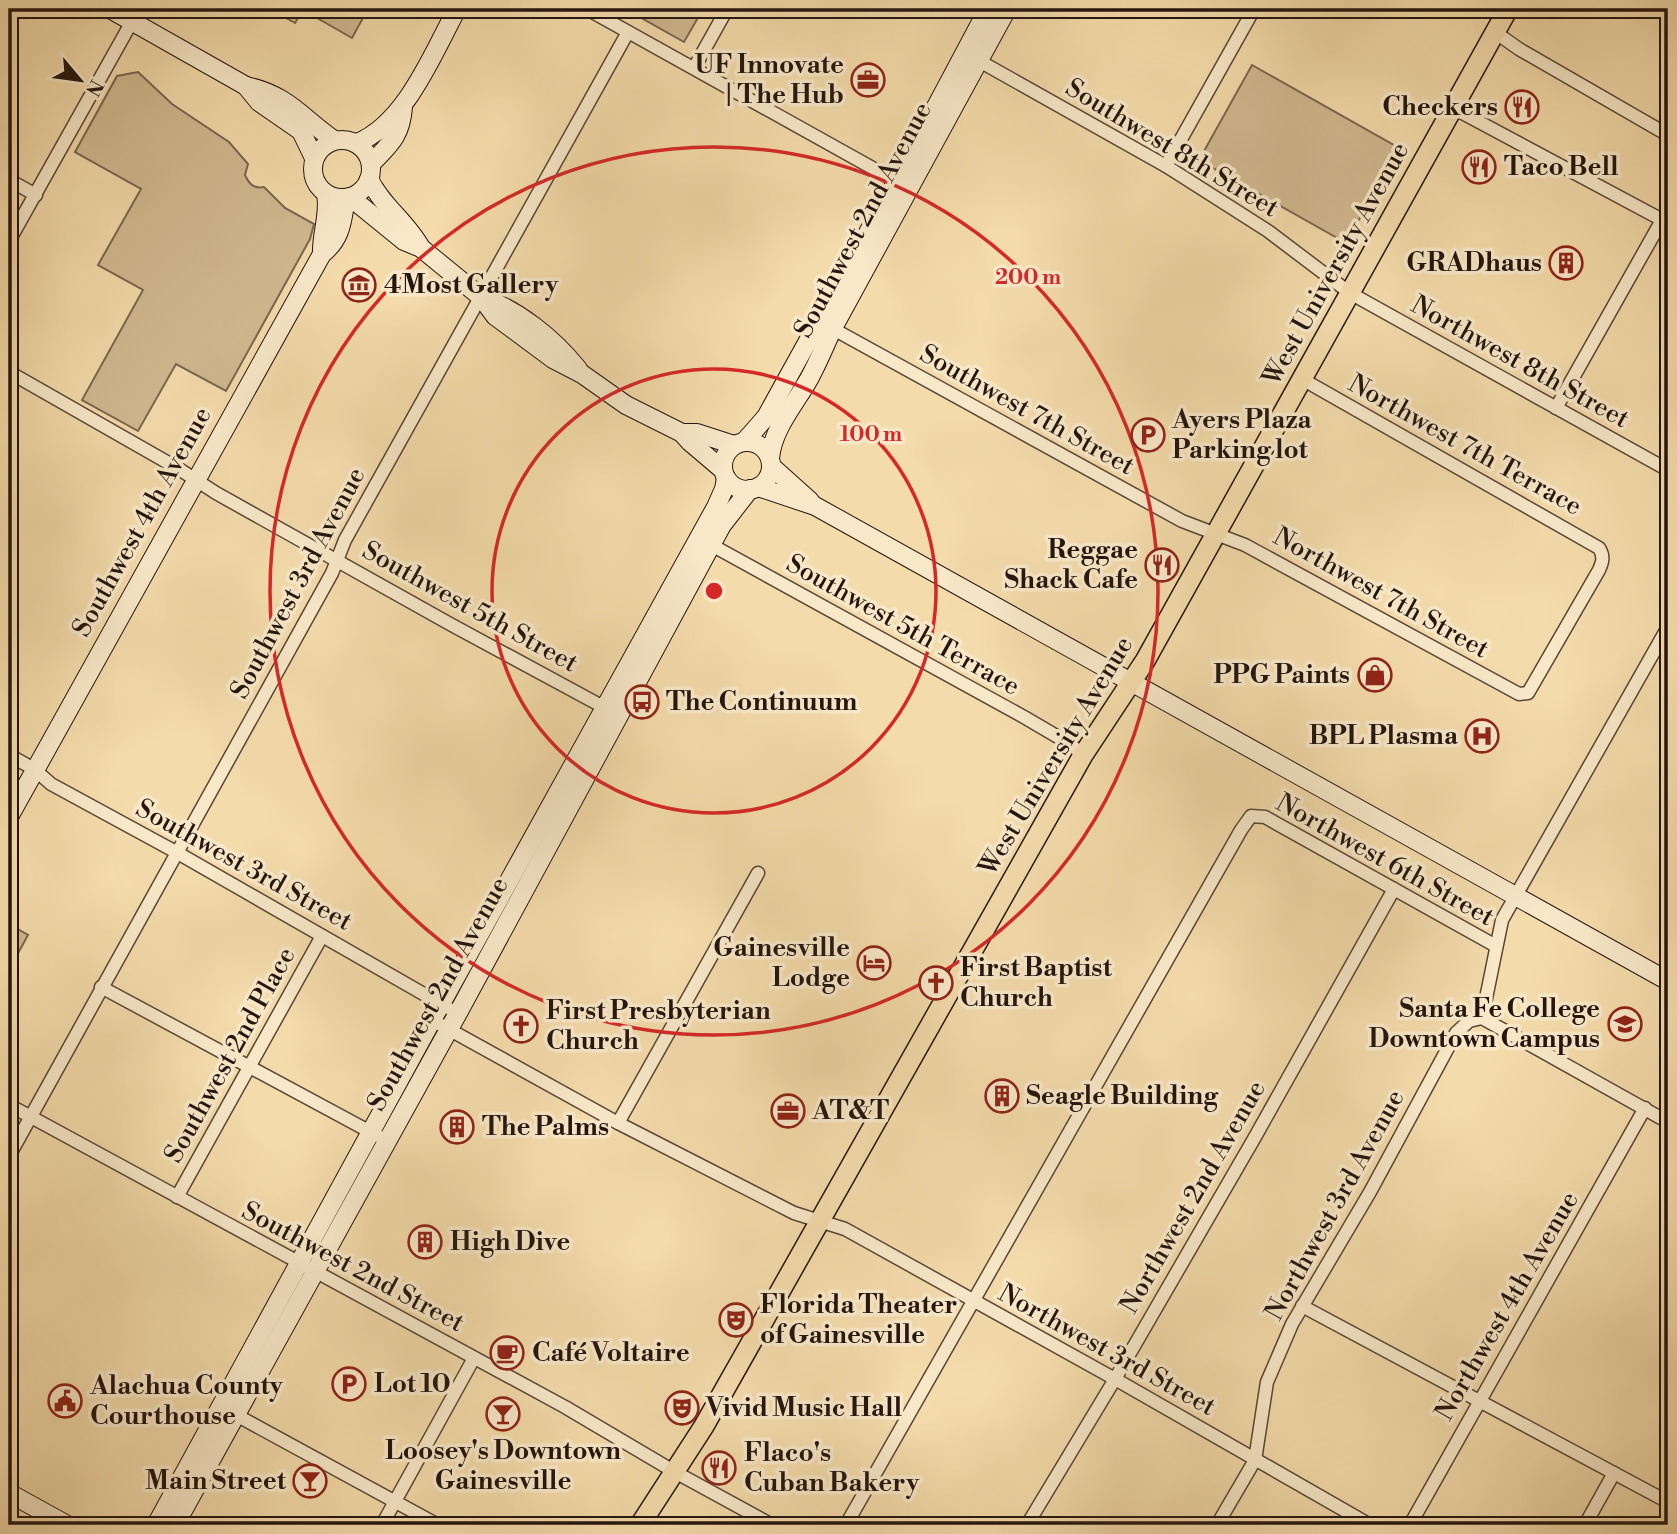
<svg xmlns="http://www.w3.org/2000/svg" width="1677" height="1534" font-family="'Libre Bodoni',serif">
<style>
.green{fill:#d1b990;stroke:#7a6750;stroke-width:2}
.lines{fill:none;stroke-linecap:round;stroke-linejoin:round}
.street-casing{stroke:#584636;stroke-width:15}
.secondary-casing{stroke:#24150f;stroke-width:20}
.primary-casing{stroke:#24150f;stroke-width:22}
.street{stroke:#f8e8c8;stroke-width:12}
.secondary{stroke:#f8e8c8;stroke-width:18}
.primary{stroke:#f4dbab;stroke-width:19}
.ring{fill:none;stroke:#d62828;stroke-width:3.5}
.labels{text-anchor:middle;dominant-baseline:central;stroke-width:7;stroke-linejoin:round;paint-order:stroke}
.poi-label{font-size:26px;font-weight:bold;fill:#24150f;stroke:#f8e8c8;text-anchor:start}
.street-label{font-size:26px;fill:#24150f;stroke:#f8e8c8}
.centre{fill:#d62828;stroke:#f8e8c8;stroke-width:3.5}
.ring-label{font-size:21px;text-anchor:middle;font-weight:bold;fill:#d62828;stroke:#f8e8c8;stroke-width:7;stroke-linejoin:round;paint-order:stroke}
</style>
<rect width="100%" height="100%" fill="#f4dbab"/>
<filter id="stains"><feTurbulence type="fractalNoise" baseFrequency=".00286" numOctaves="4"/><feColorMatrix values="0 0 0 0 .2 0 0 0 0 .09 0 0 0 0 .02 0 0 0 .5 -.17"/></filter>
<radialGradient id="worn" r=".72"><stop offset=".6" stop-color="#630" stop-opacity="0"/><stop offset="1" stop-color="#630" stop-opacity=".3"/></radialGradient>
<g class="green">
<path d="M270,9H365L363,18L352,38L303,10L295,23Z"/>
<path d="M642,9H703L684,42L638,16Z"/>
<path d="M1252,65L1399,148L1346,243L1199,160Z"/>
<path d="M138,72L172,104L229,142L248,164L245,175C249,184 254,189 264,187L285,208L314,224L310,239L226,391L176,364L138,431L82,400L143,290L98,265L141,189L75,152L117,76Z"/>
<path d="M9,924L28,935L9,970Z"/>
</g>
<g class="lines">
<defs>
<g id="street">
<path d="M587,9L903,185"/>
<path d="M1495,32L1519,49L1668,135"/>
<path d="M974,58L1166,166L1268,231L1350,293L1668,470"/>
<path d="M694,68L727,9"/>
<path d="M1453,108L1668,223"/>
<path d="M1166,166L1254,9"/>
<path d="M9,180L36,195"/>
<path d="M9,241L139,9"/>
<path d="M826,325L1182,521L1245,545L1519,694L1528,693L1599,570C1603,561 1604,556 1599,548L1302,379"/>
<path d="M9,372L179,469L216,493L450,624L609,710"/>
<path d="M1556,408L1662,220"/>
<path d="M706,542L1024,717L1070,744L1083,755"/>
<path d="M9,755L34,769L51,784L176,852L448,1008"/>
<path d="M101,987L378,1136"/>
<path d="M1482,1018L1502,920L1668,627"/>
<path d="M1482,1018L1668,1122"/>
<path d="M432,1020L618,1123L794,1213L845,1229L1115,1379L1370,1525"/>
<path d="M9,1105L565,1407L675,1472L772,1525"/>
<path d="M618,1123L758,873"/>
<path d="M9,1156L332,573L345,540L628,32"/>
<path d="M177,1197L322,936"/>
<path d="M1302,1306L1668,1502"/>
<path d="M236,1415L438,1525"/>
<path d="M382,1525L474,1358"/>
<path d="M846,1525L1241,830L1251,816L1265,817L1496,946"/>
<path d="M1027,1525L1115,1379L1255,1137L1394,889"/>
<path d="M1217,1525L1255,1460L1267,1382L1292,1324L1370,1192L1456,1033L1469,1021L1482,1018"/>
<path d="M1410,1525L1645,1108"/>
<path d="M1585,1525L1614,1473"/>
</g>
<g id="secondary">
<path d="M110,9L246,86C288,95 301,117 334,140"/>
<path d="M246,86L259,102L301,131L314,158"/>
<circle cx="342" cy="169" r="29"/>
<path d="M357,143C406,123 433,53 457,9"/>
<path d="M371,164C390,144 401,136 403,107"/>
<path d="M369,179C382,206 407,222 421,248"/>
<path d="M350,197L404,241L421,248L481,297L495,316L553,359L582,374L626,405L682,433H697L734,445"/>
<path d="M322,254C321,233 330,215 326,194"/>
<path d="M481,297C518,310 553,338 578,369"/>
<path d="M682,433L690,442L723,470"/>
<path d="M744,442L766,417L896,182L988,9"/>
<circle cx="747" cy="466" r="24"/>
<path d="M770,458C773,428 795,404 809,379C818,363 825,345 833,328L1007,9"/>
<path d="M771,466L810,501"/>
<path d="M758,487L815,506L1668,981"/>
<path d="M9,817L322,254C342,238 342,221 346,198"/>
<path d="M9,1493L67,1525"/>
<path d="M156,1525L432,1020L716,507L724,489L726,478"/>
<path d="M175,1525L458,1013L722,525L750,489"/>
</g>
<path id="primary" d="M640,1525L704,1426L1083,755L1145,661L1508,9"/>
</defs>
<use href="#street" class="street-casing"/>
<use href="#secondary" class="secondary-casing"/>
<use href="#primary" class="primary-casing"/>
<use href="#street" class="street"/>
<use href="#secondary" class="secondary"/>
<use href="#primary" class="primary"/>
</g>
<g class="ring">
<circle cx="714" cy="591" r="222"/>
<circle cx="714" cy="591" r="444"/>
</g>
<defs>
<symbol id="office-ring" viewBox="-11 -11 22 22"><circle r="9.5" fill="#f8e8c8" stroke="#8f2418" stroke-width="1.5"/><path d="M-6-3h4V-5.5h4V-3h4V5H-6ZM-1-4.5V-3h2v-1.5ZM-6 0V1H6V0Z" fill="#8f2418"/></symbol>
<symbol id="restaurant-ring" viewBox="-11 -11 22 22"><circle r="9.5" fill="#f8e8c8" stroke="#8f2418" stroke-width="1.5"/><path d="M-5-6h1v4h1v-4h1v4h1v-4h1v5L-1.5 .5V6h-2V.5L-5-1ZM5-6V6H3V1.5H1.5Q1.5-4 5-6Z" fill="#8f2418"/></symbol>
<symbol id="building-ring" viewBox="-11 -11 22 22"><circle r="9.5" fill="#f8e8c8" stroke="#8f2418" stroke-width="1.5"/><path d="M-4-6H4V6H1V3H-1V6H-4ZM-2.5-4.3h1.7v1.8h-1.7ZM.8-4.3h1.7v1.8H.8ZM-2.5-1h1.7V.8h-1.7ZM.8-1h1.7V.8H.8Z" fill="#8f2418"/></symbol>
<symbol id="museum-ring" viewBox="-11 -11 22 22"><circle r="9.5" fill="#f8e8c8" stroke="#8f2418" stroke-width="1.5"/><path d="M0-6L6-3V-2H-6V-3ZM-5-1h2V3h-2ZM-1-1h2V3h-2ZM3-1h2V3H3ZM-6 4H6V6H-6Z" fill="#8f2418"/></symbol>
<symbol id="parking-ring" viewBox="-11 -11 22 22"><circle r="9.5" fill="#f8e8c8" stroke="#8f2418" stroke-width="1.5"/><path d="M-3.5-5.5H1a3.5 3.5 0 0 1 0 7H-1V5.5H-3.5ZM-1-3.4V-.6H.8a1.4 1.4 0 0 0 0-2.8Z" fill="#8f2418"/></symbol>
<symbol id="shop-ring" viewBox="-11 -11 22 22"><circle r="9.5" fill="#f8e8c8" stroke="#8f2418" stroke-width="1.5"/><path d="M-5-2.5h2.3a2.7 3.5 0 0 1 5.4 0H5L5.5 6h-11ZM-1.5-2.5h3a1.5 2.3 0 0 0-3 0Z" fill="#8f2418"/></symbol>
<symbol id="bus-ring" viewBox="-11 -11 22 22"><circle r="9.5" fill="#f8e8c8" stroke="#8f2418" stroke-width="1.5"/><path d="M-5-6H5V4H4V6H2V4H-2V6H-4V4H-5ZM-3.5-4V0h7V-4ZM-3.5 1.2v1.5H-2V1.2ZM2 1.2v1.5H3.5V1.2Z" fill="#8f2418"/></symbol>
<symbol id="hospital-ring" viewBox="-11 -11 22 22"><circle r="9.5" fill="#f8e8c8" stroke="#8f2418" stroke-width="1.5"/><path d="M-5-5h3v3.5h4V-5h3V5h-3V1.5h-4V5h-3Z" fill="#8f2418"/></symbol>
<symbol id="hotel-ring" viewBox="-11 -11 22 22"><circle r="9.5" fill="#f8e8c8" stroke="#8f2418" stroke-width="1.5"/><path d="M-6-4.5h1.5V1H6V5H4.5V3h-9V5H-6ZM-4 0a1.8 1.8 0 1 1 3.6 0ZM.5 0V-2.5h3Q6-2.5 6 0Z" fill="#8f2418"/></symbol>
<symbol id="church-ring" viewBox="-11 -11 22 22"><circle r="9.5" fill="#f8e8c8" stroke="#8f2418" stroke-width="1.5"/><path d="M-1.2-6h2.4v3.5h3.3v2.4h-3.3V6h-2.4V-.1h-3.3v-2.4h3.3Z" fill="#8f2418"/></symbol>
<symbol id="university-ring" viewBox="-11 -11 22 22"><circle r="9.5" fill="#f8e8c8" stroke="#8f2418" stroke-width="1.5"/><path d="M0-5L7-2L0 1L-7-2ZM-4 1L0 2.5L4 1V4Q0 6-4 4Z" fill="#8f2418"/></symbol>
<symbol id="theatre-ring" viewBox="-11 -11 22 22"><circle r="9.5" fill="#f8e8c8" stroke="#8f2418" stroke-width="1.5"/><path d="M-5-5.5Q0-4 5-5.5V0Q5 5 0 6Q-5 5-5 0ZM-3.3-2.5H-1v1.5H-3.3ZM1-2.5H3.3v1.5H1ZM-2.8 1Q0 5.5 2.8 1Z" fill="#8f2418"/></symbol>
<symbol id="cafe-ring" viewBox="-11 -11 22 22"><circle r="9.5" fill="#f8e8c8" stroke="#8f2418" stroke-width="1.5"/><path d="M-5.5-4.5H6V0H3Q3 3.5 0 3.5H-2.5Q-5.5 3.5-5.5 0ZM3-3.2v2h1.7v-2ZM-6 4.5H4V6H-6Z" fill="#8f2418"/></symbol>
<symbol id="civic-ring" viewBox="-11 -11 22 22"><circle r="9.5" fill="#f8e8c8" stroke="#8f2418" stroke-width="1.5"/><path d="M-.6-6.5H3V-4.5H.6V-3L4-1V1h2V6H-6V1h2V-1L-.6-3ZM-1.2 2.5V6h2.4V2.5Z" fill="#8f2418"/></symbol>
<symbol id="bar-ring" viewBox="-11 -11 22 22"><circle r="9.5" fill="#f8e8c8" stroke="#8f2418" stroke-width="1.5"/><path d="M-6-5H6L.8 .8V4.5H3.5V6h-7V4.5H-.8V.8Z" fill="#8f2418"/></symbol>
</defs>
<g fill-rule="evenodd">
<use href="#office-ring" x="849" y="61" width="38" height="38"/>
<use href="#restaurant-ring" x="1503" y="88" width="38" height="38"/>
<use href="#restaurant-ring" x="1460" y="148" width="38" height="38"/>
<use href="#building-ring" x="1547" y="244" width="38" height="38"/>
<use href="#museum-ring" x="340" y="266" width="38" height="38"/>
<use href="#parking-ring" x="1129" y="416" width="38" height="38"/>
<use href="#restaurant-ring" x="1143" y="546" width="38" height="38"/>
<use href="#shop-ring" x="1356" y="656" width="38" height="38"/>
<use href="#bus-ring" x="623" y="683" width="38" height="38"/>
<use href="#hospital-ring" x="1463" y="717" width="38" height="38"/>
<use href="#hotel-ring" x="855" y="944" width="38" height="38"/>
<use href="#church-ring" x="917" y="964" width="38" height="38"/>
<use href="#university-ring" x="1606" y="1005" width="38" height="38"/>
<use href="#church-ring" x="502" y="1007" width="38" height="38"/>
<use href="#building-ring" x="983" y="1077" width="38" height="38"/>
<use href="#office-ring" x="769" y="1092" width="38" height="38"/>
<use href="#building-ring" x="438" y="1108" width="38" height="38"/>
<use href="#building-ring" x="406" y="1223" width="38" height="38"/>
<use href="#theatre-ring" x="717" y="1301" width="38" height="38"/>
<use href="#cafe-ring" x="488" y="1334" width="38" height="38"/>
<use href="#parking-ring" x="330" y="1365" width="38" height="38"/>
<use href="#civic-ring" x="46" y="1382" width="38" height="38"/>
<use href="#theatre-ring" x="663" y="1389" width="38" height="38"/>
<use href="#bar-ring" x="484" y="1395" width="38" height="38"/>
<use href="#restaurant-ring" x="700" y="1449" width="38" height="38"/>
<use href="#bar-ring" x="291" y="1462" width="38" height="38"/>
</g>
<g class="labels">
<g class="poi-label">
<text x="844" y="65" text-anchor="end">UF Innovate<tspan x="844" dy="30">| The Hub</tspan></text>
<text x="1498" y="107" text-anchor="end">Checkers</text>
<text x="1504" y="167">Taco Bell</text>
<text x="1542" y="263" text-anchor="end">GRADhaus</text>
<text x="384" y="285">4Most Gallery</text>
<text x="1172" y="420">Ayers Plaza<tspan x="1172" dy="30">Parking lot</tspan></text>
<text x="1138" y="550" text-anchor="end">Reggae<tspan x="1138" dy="30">Shack Cafe</tspan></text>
<text x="1350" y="675" text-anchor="end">PPG Paints</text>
<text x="666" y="702">The Continuum</text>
<text x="1458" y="736" text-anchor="end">BPL Plasma</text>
<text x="850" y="948" text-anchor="end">Gainesville<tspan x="850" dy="30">Lodge</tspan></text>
<text x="960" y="968">First Baptist<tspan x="960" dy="30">Church</tspan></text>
<text x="1600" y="1009" text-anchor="end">Santa Fe College<tspan x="1600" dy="30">Downtown Campus</tspan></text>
<text x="546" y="1011">First Presbyterian<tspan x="546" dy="30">Church</tspan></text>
<text x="1026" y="1096">Seagle Building</text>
<text x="812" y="1111">AT&amp;T</text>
<text x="482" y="1127">The Palms</text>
<text x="450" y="1242">High Dive</text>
<text x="760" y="1305">Florida Theater<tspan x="760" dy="30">of Gainesville</tspan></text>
<text x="532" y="1353">Café Voltaire</text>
<text x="374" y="1384">Lot 10</text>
<text x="90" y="1386">Alachua County<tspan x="90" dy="30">Courthouse</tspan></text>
<text x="706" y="1408">Vivid Music Hall</text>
<text x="503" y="1451" text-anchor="middle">Loosey's Downtown<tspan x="503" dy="30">Gainesville</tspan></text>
<text x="744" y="1453">Flaco's<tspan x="744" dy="30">Cuban Bakery</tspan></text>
<text x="286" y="1481" text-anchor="end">Main Street</text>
</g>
<g class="street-label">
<text transform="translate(1172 148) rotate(31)">Southwest 8th Street</text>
<text transform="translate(863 220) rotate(-62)">Southwest 2nd Avenue</text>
<text transform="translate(1336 264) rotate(-61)">West University Avenue</text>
<text transform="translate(1520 362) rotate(29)">Northwest 8th Street</text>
<text transform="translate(1027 410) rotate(29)">Southwest 7th Street</text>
<text transform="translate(1465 445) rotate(29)">Northwest 7th Terrace</text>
<text transform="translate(142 522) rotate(-61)">Southwest 4th Avenue</text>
<text transform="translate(298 583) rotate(-62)">Southwest 3rd Avenue</text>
<text transform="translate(1381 593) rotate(29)">Northwest 7th Street</text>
<text transform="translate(470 607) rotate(29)">Southwest 5th Street</text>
<text transform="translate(903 625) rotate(29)">Southwest 5th Terrace</text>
<text transform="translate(1056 756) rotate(-59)">West University Avenue</text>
<text transform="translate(1385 860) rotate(29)">Northwest 6th Street</text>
<text transform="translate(244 865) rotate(29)">Southwest 3rd Street</text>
<text transform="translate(438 994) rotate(-61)">Southwest 2nd Avenue</text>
<text transform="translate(230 1055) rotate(-61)">Southwest 2nd Place</text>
<text transform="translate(1193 1197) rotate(-60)">Northwest 2nd Avenue</text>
<text transform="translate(1335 1205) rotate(-61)">Northwest 3rd Avenue</text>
<text transform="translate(353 1267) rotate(28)">Southwest 2nd Street</text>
<text transform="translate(1507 1306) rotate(-60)">Northwest 4th Avenue</text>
<text transform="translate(1107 1350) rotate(29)">Northwest 3rd Street</text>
</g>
</g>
<circle cx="714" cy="591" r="10" class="centre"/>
<g class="ring-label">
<text x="1028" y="284">200 m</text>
<text x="871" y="441">100 m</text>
</g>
<rect width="1677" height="1534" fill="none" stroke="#f4dbab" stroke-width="35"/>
<rect x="10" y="10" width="1656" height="1513" fill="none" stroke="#24150f" stroke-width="3.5"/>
<rect x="18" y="18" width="1642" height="1499" fill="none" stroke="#24150f" stroke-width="2"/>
<g transform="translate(80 80) rotate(119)" stroke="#f8e8c8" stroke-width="5" paint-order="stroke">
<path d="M0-5L12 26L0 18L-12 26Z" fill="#24150f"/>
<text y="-10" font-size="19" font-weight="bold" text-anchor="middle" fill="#24150f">N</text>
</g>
<rect width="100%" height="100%" filter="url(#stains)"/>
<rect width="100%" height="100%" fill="url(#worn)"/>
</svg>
